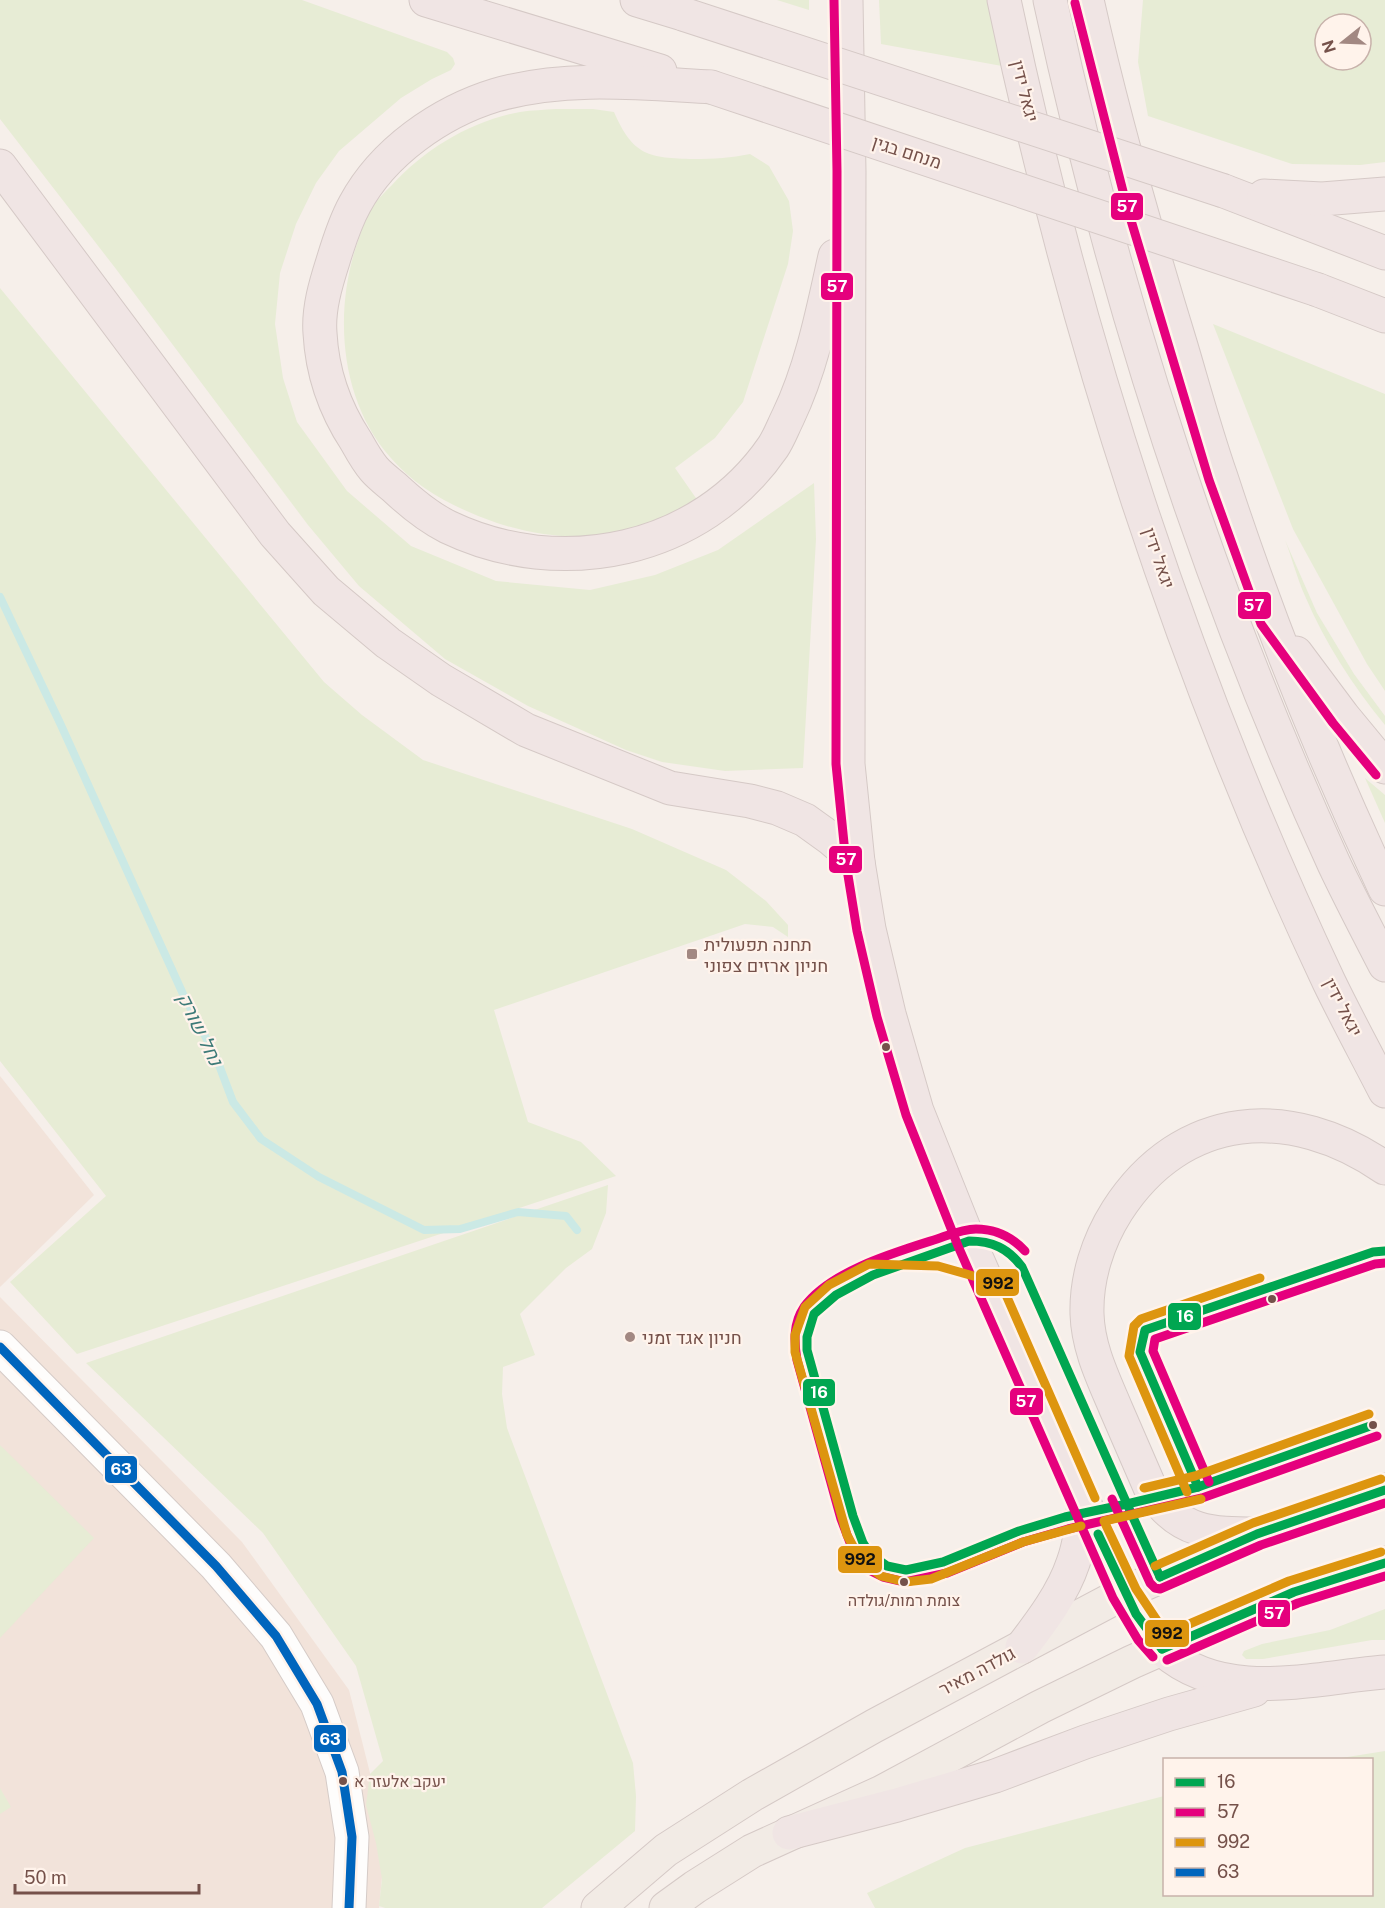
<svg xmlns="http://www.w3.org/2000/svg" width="1385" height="1908" font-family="'Public Sans',Heebo,sans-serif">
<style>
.residential{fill:#f2e3da}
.green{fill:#e7ecd5;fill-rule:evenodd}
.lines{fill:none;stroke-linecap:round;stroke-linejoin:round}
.stream{stroke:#cbe9e5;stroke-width:8}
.minor-casing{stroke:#d5cbc7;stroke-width:35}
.major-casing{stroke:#d5c9c6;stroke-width:35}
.highway-casing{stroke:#d5c9c6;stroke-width:35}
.minor{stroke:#fefdfc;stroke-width:33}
.major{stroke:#f2ebe5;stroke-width:33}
.highway{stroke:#f0e5e4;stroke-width:33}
.highway-bridge-casing{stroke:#d5c9c6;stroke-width:35;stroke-linecap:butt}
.highway-bridge{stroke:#f0e5e4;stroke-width:33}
.bus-1-casing{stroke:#fff3eb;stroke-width:14}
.bus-2-casing{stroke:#fff3eb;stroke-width:14}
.bus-3-casing{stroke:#fff3eb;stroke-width:14}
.bus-4-casing{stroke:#fff3eb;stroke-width:14}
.bus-1{stroke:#00a651;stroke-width:9}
.bus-2{stroke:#e5007d;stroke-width:9}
.bus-3{stroke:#dd950f;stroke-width:9}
.bus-4{stroke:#0065bd;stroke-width:9}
.poi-dot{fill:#a28882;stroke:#fff3eb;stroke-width:2}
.bus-dot{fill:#75514a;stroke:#fff3eb;stroke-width:2}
.labels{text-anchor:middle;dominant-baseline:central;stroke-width:4.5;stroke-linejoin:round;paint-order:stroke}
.bus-label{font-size:16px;fill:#75514a;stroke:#fff3eb}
.street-label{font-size:18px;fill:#75514a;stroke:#fff3eb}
.poi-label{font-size:18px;fill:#75514a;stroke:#fff3eb;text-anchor:start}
.water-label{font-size:20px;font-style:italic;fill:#3d7a78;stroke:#fff3eb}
.line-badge{stroke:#fff3eb;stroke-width:2}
.badge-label{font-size:16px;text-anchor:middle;font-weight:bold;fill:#fff}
.pale-badge-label{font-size:16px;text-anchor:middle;font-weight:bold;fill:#111}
</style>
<rect width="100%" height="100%" fill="#f6efea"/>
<g class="residential">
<path d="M0,1076L94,1195L0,1287Z"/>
<path d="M0,1297L242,1542L349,1690L386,1836L379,1908H0Z"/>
</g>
<g class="green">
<path d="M0,0H302L447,52L453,58L455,64L451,70L432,79L401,98L339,151L316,183L296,224L280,273L275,324L283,378L297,422L347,491L411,546L496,581L590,590L655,575L718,550L814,483L816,539L803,768L725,771L662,762L626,750L528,706L445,659L359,586L308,525L116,269L0,119Z"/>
<path d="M777,0H809V10Z"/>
<path d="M879,0H989L1002,66L881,44Z"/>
<path d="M1143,0H1385V162L1360,165L1292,164L1148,116L1138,62ZM1325,24H1361V60H1325Z"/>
<path d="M556,109H593L614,112C633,156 649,158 694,159C714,159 731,158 750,154L769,166L789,201L793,231L788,264L743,402L715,438L675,468L698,501C684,508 671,516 657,522C606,543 549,540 497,523C457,509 418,490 390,457C339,399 333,309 359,238C362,230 364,220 368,213C374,203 384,193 392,185C425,149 471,121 520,112C532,110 544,110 556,109Z"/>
<path d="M0,288L324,682L362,715L423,760L632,829L726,870L766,901L788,925V937L773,927L745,924L494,1010L528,1122L581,1142L616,1176L77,1354L10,1282L106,1196L0,1061Z"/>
<path d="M1213,324L1385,394V691L1367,664L1293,529Z"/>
<path d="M1285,540L1317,613L1354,674L1385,716V725C1353,686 1325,643 1305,596C1297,578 1292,558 1285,540Z"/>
<path d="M1365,778L1385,795V823Z"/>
<path d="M608,1185L606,1213L592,1249L566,1268L520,1314L535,1355L503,1367L502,1394L507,1428L633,1763L636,1796L635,1831L542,1908H385L379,1906L382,1879L376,1843L366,1805L370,1774L383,1761L356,1666L263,1533L86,1363Z"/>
<path d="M0,1445L94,1538L0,1638Z"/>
<path d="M1385,1609V1640H1372L1263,1659H1246L1242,1655L1244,1651L1262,1644L1330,1630Z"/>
<path d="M1385,1751V1908H875L867,1893L965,1848L1164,1796V1894H1372V1760L1335,1759Z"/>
<path d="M0,1788L11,1807L0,1814Z"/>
</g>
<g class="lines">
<path class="stream" d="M0,597L60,723L183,994L216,1057L233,1102L261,1139L319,1177L424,1230L460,1229L518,1212L566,1216L577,1230"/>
<defs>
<path id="minor" d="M0,1347L216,1566L276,1636L317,1704L342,1772L352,1837L349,1908"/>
<g id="major">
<path d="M598,1908L666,1850L752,1795L874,1726L1022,1647L1124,1593L1257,1534L1385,1490"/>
<path d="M666,1908L695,1887L752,1851L882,1792L1040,1707L1132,1662L1220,1623L1294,1592L1385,1563"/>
</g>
<g id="highway">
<path d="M426,0L660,71"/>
<path d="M637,0L683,14"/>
<path d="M846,0L849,171L848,764L858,862L869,929L889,1014L917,1111L969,1241L1124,1593C1135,1612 1146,1635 1163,1650C1224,1704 1312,1678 1385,1672"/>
<path d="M1004,0C1074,335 1183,673 1329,982C1347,1019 1366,1054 1385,1091"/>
<path d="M1050,0C1114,296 1208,588 1334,864C1350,898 1368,932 1385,965"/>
<path d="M1087,0C1113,117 1146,232 1181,346C1194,390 1206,434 1221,477C1267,618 1322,755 1385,889"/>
<path d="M711,87C639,83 566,75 496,95C440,112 383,152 355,204C345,222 339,241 333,261C326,283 318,309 320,333C322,371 335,409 356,441C361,450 367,461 374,469C380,476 387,481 394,487C410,502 428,517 448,527C561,581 701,552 773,447C779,438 783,427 788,417C812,367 823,310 835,256"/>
<path d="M0,166L275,534L326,591L388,643L441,680L526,730L670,788L750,801L777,808L805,820L830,838L858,862"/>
<path d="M1224,191L1385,253"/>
<path d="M1264,196L1322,199L1385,194"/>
<path d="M1318,290L1385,316"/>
<path d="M1296,653L1343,716L1385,767"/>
<path d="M1257,1534C1211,1534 1180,1533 1152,1492C1140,1464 1128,1437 1116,1409C1103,1378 1088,1348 1087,1314C1086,1278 1098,1241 1117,1211C1182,1110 1291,1103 1385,1168"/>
<path d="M1022,1647C1042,1621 1063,1593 1073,1563C1080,1544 1082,1523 1084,1503"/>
<path d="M789,1833L897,1805L995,1776L1085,1742L1169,1714L1254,1690"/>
</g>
</defs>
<use href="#minor" class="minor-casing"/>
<use href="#major" class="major-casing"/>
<use href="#highway" class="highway-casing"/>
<use href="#minor" class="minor"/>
<use href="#major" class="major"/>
<use href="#highway" class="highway"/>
<defs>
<g id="highway-bridge">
<path d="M683,14L1224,191"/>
<path d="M711,87L1318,290"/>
</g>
</defs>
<use href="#highway-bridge" class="highway-bridge-casing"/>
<use href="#highway-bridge" class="highway-bridge"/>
<defs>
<g id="bus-1">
<path d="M969,1241C992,1241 1008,1248 1022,1267L1127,1504L1065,1517L1019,1531L943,1562L906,1570L887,1566L870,1554L863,1543L853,1516L807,1350V1337L814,1314L836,1295L873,1275Z"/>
<path d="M1198,1487L1140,1352L1145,1330L1373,1252L1385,1251"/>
<path d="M1127,1504L1160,1577"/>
<path d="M1127,1504L1198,1487L1373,1425"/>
<path d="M1098,1534L1136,1614L1162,1649"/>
<path d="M1160,1577L1257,1534L1385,1490"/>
<path d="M1162,1649L1294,1592L1385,1563"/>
</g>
<g id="bus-2">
<path d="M834,0L837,171L836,764L846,863L857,931L877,1017L906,1115L958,1246L1113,1598L1138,1640L1153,1657"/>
<path d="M1075,3L1127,207L1209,480L1261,624L1333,723L1376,775"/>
<path d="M1025,1251C1012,1237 995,1229 976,1229C963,1229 949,1235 937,1239C896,1252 830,1271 804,1307C793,1323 794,1342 797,1360L841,1519L852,1548L861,1561L871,1571L883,1577L905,1582L947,1573L1023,1542L1068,1529L1202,1498L1377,1436"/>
<path d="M1209,1482L1153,1351L1155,1339L1375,1264L1385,1263"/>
<path d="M1112,1499L1150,1583L1155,1588L1160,1589L1261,1545L1385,1503"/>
<path d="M1167,1660L1298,1603L1385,1576"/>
</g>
<g id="bus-3">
<path d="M1144,1488L1195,1476L1369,1414"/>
<path d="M1187,1492L1129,1356L1134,1326L1141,1319L1260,1278"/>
<path d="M1201,1499L1104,1521L1136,1589L1166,1634L1289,1581L1381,1552"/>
<path d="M1081,1526L1023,1542L931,1579L905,1582L881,1576L861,1561L847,1535L795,1352V1335L805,1307L829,1285L869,1264L938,1266L998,1283L1003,1288L1095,1498"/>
<path d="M1155,1566L1253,1523L1381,1479"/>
</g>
<path id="bus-4" d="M0,1347L216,1566L276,1636L317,1704L342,1772L352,1837L349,1908"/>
</defs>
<use href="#bus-1" class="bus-1-casing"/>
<use href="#bus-2" class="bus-2-casing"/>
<use href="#bus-3" class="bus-3-casing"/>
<use href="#bus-4" class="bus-4-casing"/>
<use href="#bus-1" class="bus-1"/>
<use href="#bus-2" class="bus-2"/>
<use href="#bus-3" class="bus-3"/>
<use href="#bus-4" class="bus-4"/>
</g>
<g class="poi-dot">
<rect x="686" y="948" width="12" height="12" rx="3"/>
<circle cx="630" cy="1337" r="6"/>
</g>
<g class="bus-dot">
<circle cx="886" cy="1047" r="5"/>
<circle cx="1272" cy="1299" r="5"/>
<circle cx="1373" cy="1425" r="5"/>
<circle cx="904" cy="1582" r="5"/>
<circle cx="343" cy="1781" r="5"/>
</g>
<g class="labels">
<g class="bus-label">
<text x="904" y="1600">צומת רמות/גולדה</text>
<text x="354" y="1781" text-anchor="start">יעקב אלעזר א</text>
</g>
<g class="street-label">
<text transform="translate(1025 91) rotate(76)">יגאל ידין</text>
<text transform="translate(907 152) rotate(18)">מנחם בגין</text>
<text transform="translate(1159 558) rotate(71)">יגאל ידין</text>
<text transform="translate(1343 1007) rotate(63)">יגאל ידין</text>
<text transform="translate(977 1671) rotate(-28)">גולדה מאיר</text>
</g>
<g class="poi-label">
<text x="704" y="944">תחנה תפעולית<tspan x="704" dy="21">חניון ארזים צפוני</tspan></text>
<text x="642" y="1337">חניון אגד זמני</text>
</g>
<g class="water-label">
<text transform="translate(200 1029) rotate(64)">נחל שורק</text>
</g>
</g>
<g class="line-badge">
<rect x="1110" y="192" width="34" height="29" rx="6" fill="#e5007d"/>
<rect x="820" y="272" width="34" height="29" rx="6" fill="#e5007d"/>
<rect x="1237" y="591" width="35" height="29" rx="6" fill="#e5007d"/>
<rect x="828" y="845" width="35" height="29" rx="6" fill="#e5007d"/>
<rect x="975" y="1268" width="45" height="29" rx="6" fill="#dd950f"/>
<rect x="1167" y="1302" width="35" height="29" rx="6" fill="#00a651"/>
<rect x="802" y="1378" width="34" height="29" rx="6" fill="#00a651"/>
<rect x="1009" y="1387" width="35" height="29" rx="6" fill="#e5007d"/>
<rect x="104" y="1455" width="34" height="29" rx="6" fill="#0065bd"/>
<rect x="837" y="1545" width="46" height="29" rx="6" fill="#dd950f"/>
<rect x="1257" y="1599" width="34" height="29" rx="6" fill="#e5007d"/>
<rect x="1144" y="1619" width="46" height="29" rx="6" fill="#dd950f"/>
<rect x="313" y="1724" width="34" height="29" rx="6" fill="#0065bd"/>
</g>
<g class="badge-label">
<text x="1127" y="212">57</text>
<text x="837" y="292">57</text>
<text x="1254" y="611">57</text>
<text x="846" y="865">57</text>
<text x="1185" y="1322">16</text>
<text x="819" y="1398">16</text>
<text x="1026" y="1407">57</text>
<text x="121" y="1475">63</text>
<text x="1274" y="1619">57</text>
<text x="330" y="1745">63</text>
</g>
<g class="pale-badge-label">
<text x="998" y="1289">992</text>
<text x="860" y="1565">992</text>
<text x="1167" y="1639">992</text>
</g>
<rect x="1163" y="1758" width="210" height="138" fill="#fff3eb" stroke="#c8b2ab" stroke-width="1.5"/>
<rect x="1175" y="1778" width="30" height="9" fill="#00a651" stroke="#c8b2ab" stroke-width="1.5"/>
<text x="1217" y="1788" font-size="18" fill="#75514a">16</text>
<rect x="1175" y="1808" width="30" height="9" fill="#e5007d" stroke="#c8b2ab" stroke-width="1.5"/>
<text x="1217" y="1818" font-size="18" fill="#75514a">57</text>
<rect x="1175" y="1838" width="30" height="9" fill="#dd950f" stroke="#c8b2ab" stroke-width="1.5"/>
<text x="1217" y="1848" font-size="18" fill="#75514a">992</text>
<rect x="1175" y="1868" width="30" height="9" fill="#0065bd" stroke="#c8b2ab" stroke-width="1.5"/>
<text x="1217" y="1878" font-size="18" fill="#75514a">63</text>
<g transform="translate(1343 42) rotate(252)"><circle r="28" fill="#fff3eb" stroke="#c8b2ab" stroke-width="1.5"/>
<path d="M0-4.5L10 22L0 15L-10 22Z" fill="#a28882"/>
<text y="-9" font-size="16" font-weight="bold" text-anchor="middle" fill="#75514a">N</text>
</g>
<path d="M15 1884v9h184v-9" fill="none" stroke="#75514a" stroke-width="3"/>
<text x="24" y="1884" font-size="18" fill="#75514a" stroke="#fff3eb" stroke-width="4.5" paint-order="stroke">50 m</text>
</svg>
